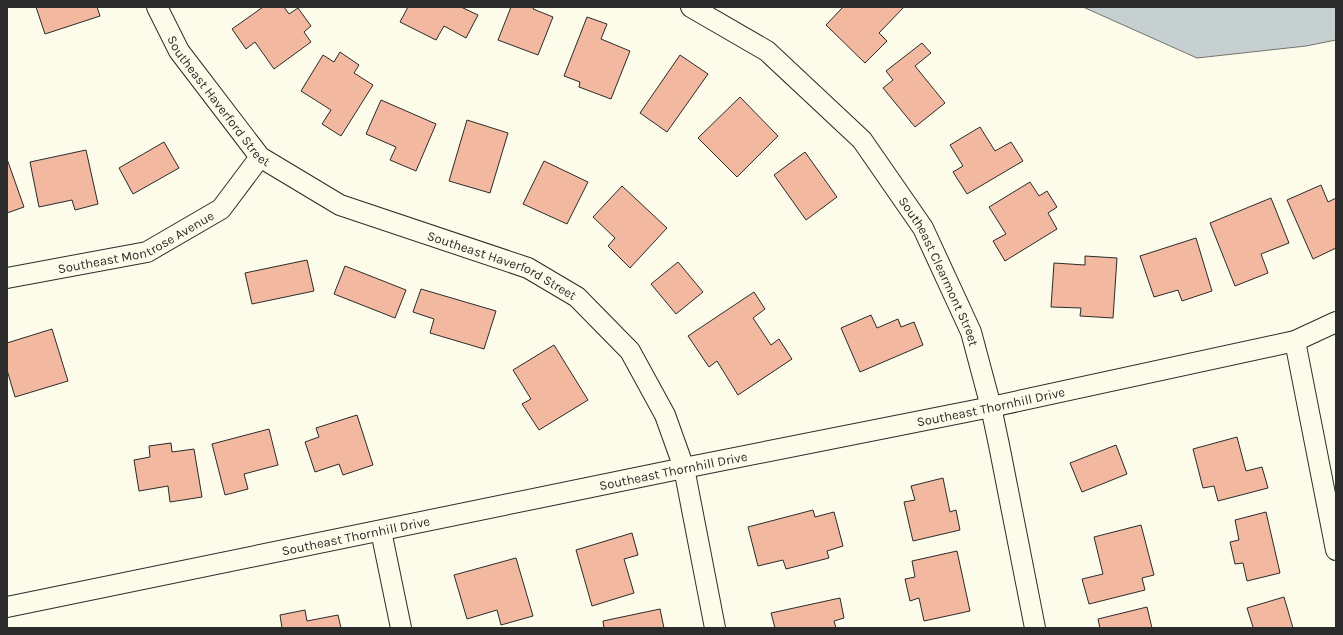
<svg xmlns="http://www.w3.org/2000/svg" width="1343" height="635" font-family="Karla,sans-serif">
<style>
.water{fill:#c7d0d0;stroke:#74746e}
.building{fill:#f2b8a0;stroke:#2b2b2b}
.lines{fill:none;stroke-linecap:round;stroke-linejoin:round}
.minor-casing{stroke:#2b2b2b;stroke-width:22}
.minor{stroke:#fdfbea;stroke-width:20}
.labels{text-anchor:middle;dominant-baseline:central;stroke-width:3;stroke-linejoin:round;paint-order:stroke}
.street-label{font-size:13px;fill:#2b2b2b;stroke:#fdfbea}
</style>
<rect width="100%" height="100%" fill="#fdfbea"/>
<path class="water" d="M1083,7H1336V40L1306,46L1197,58Z"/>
<g class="building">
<path d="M36,7H97L100,16L45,34Z"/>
<path d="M263,7H284L289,14L298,8L311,26L304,32L311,42L274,69L255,42L246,49L232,29Z"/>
<path d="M408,7H461L478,15L466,38L444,26L436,40L400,22Z"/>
<path d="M511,7H534L533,9L553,17L538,55L498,40Z"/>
<path d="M843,7H904L879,33L887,41L865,63L826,25Z"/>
<path d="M587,17L607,24L601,39L630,51L611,99L579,87L580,82L564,76Z"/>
<path d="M922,43L931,53L915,66L945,103L915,127L883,88L893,80L886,71Z"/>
<path d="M340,52L359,65L354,73L373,85L341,136L322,124L331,110L301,91L323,55L334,62Z"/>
<path d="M680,55L708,74L667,132L640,113Z"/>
<path d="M740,97L778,136L737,177L698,138Z"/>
<path d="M381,100L436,124L416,171L390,160L396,147L366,134Z"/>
<path d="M467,120L508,133L490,193L449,181Z"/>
<path d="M980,127L995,151L1011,142L1023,161L967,194L953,172L963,166L950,145Z"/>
<path d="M164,142L179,168L133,194L119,168Z"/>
<path d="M86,150L98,204L75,210L72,200L39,207L30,162Z"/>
<path d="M805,152L837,197L806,220L774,175Z"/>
<path d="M7,159L24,207L7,213Z"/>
<path d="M544,161L588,182L567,224L523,204Z"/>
<path d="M1030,182L1039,196L1047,191L1057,207L1048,213L1057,229L1005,261L993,241L1006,234L989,207Z"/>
<path d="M1321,185L1328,202L1336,198V248L1313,259L1287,200Z"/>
<path d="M622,186L667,228L630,268L608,246L615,238L593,217Z"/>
<path d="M1271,198L1289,243L1261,254L1268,273L1235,286L1210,223Z"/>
<path d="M1196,238L1212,291L1182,301L1178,290L1154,297L1140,256Z"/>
<path d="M1085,256L1117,258L1113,318L1080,316L1081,308L1051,307L1054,263L1085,265Z"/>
<path d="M307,260L314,291L252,304L245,273Z"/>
<path d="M678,262L703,292L676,314L651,284Z"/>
<path d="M345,266L406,290L395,318L334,294Z"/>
<path d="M421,289L496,311L484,349L430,333L434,319L413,312Z"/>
<path d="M754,292L765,309L753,318L771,345L779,339L792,359L738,395L717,361L709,367L688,336Z"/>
<path d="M871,315L877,328L898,319L901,327L914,322L923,345L860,372L841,328Z"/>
<path d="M52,329L68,381L15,397L7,370V343Z"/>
<path d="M554,345L588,400L539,430L522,404L531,399L513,370Z"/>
<path d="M357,415L373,465L343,475L339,464L315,472L305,442L319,437L316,428Z"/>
<path d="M269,429L278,465L244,474L248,489L225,495L212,444Z"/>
<path d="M1237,437L1246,471L1262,467L1268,488L1218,501L1214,486L1203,488L1193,449Z"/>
<path d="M171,443L172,452L194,449L202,497L170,502L168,486L139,491L134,460L150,457L149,446Z"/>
<path d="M1116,445L1127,474L1082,492L1070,463Z"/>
<path d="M943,478L950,512L956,510L960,530L913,541L904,502L915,500L911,486Z"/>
<path d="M813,510L815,517L834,512L843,546L827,551L829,558L786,569L783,560L758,566L748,527Z"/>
<path d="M1266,512L1280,573L1247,581L1243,563L1235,564L1230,542L1239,540L1235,520Z"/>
<path d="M1141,525L1154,575L1142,578L1145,590L1089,604L1082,579L1103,574L1094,537Z"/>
<path d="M632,533L638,555L624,559L634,593L592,606L576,550Z"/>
<path d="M957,551L970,611L924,621L919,598L910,601L905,579L915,577L912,561Z"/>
<path d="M516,558L533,616L501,625L497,610L467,619L454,575Z"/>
<path d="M1284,597L1293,628H1251L1253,627L1247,608Z"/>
<path d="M840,598L844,618L834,621L836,628H775L771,613Z"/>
<path d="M1147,607L1152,628H1100L1098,619Z"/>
<path d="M660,609L664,628H604L603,621Z"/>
<path d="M305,610L307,621L338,615L341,628H282L280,615Z"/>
</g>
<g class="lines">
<defs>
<g id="minor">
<path id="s1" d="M157,7L179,51L260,157L340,205L528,268L577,297L630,351L665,415L684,468L715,628"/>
<path id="s2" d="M691,7L767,51L862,140L923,228L971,332L991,407L999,445L1035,628"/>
<path id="s3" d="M7,278L147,252L221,209L260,157"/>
<path d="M1295,341L1336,550"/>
<path d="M381,531L401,628"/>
<path id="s4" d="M7,607L684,468L991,407L1295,341L1336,322"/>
</g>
</defs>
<use href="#minor" class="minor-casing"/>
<use href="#minor" class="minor"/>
</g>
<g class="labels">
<g class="street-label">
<text stroke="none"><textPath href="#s1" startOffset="113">Southeast Haverford Street</textPath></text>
<text stroke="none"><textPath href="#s3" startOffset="135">Southeast Montrose Avenue</textPath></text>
<text stroke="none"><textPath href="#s1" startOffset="449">Southeast Haverford Street</textPath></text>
<text stroke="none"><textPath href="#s2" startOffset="371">Southeast Clearmont Street</textPath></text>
<text stroke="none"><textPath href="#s4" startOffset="1004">Southeast Thornhill Drive</textPath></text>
<text stroke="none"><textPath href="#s4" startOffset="680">Southeast Thornhill Drive</textPath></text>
<text stroke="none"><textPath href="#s4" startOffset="356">Southeast Thornhill Drive</textPath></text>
</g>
</g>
<rect width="1343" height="635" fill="none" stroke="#2b2b2b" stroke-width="16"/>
</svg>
